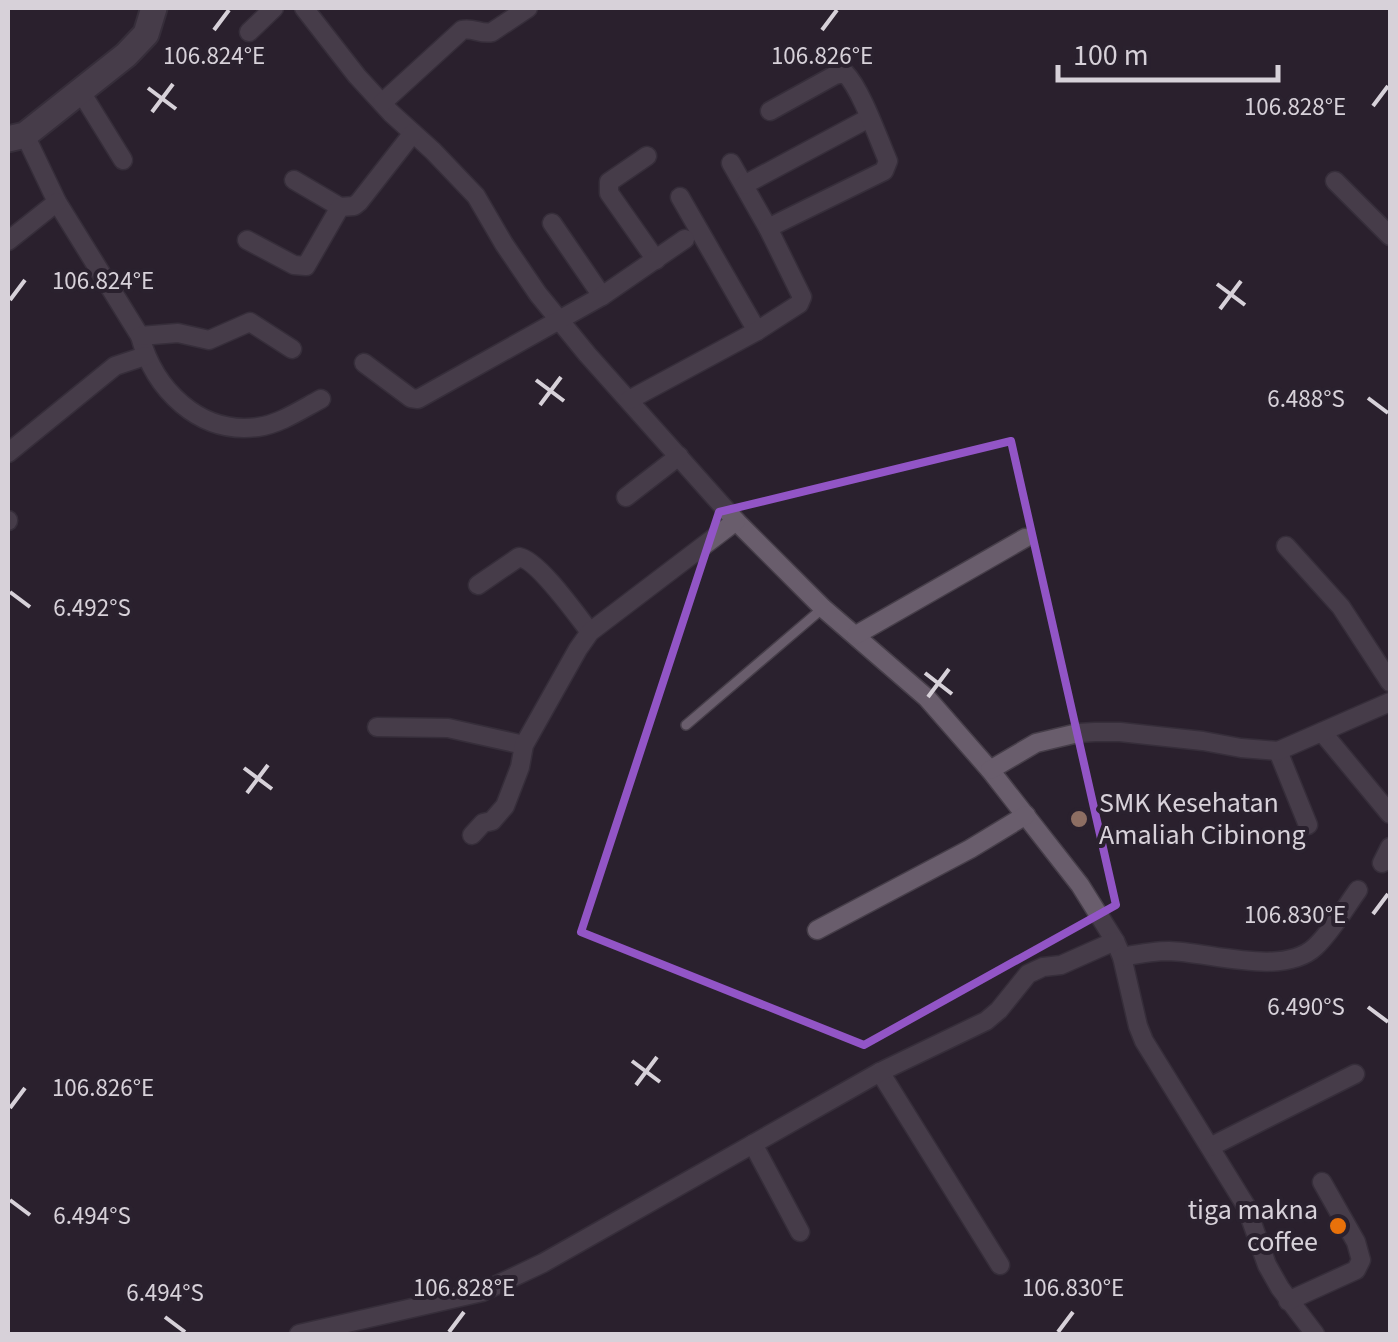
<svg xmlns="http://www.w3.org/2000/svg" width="1398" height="1342" font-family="'Source Sans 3',sans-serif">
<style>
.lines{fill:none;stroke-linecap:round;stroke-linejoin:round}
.lane-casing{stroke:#463e49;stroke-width:12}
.street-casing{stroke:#463e49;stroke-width:21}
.secondary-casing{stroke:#463e49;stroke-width:29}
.lane{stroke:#695d6c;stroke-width:9}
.street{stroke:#695d6c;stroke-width:18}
.secondary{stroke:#695d6c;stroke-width:25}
.marked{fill:none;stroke:#9255c6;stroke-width:8;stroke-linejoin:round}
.ticks{fill:none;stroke:#d7d1d9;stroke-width:4}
.education-dot{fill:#8d6e63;stroke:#2a212e;stroke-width:4}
.food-dot{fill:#e8710a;stroke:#2a212e;stroke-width:4}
.labels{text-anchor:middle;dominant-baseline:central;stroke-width:8;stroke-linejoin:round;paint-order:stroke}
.poi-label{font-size:28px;fill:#d7d1d9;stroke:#2a212e;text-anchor:start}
.ticks-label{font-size:25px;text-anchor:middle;fill:#d7d1d9;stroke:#2a212e;stroke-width:8;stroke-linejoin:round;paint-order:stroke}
</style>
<rect width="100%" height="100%" fill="#2a212e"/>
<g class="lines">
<defs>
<path id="lane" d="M686,725L823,608"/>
<g id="street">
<path d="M304,8L357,76L391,113L433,151L476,196L504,244L538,294L587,354L736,521L823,608L927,698L990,770L1080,885L1115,941L1122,957L1138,1026L1144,1041L1246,1206L1267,1265L1280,1288L1315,1334"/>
<path d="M249,32L274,8"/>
<path d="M81,92L123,160"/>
<path d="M382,103L462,30C473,27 481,35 492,32L528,8"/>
<path d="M25,135L57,202L140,336C154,389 199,435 258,427C280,424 302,409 321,399"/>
<path d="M647,156L609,182V193L656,260"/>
<path d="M731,163L768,228"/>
<path d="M294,180L340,207"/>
<path d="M1335,181L1390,236"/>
<path d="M744,185L869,118"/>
<path d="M680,197L757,331"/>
<path d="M552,223L602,296"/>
<path d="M247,240L294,265L306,266L340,207L354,206L359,202L413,133"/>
<path d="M8,241L57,202"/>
<path d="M140,336L178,333L209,340L250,322L292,349"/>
<path d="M364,363L411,398L418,399L602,296L685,239"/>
<path d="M629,400L757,331L799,304L802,297L768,228L884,171L888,161C878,138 861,89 845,73L835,75L770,111"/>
<path d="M8,453L115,366L145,356"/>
<path d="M626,497L679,456"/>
<path d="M8,520V521"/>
<path d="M1286,546L1341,607L1390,682"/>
<path d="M478,585L519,557C538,560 576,614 590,632"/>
<path d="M856,635L1025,538"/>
<path d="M377,727L448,728L524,745"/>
<path d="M1322,732L1390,814"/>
<path d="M1278,751L1308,825"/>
<path d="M990,770L1036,743L1078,733L1095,732H1120L1203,741L1241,748L1278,751L1390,702"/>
<path d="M472,835L483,823L492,821L505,806L520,767L524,745L578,649L590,632L736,521"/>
<path d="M1382,863L1390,847"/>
<path d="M817,930L970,849L1026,815"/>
<path d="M1122,957C1138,954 1153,951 1169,951C1209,952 1283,977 1315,947C1332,931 1345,908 1358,890"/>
<path d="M880,1072L1000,1265"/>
<path d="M753,1144L800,1232"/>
<path d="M1210,1147L1355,1074"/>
<path d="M1288,1301L1356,1270L1361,1260L1356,1242L1322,1182"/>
<path d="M299,1334L482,1292L543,1263L880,1072L986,1021L999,1010L1028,974L1043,967L1061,965L1115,941"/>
</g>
<path id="secondary" d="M8,139L25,135L126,55L146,34L154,8"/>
</defs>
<use href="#lane" class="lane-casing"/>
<use href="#street" class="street-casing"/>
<use href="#secondary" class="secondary-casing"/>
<use href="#lane" class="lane"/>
<use href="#street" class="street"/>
<use href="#secondary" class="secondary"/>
</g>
<path d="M0 0H1398V1342H0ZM1011,441L1116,905L864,1045L581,932L719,512Z" fill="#2a212e" fill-opacity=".55" fill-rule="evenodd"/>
<path class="marked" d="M1011,441L1116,905L864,1045L581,932L719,512Z"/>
<path class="ticks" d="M214,30L229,10M822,30L837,10M148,88L176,109M1373,106L1388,86M152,112L173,84M1217,284L1245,305M10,300L25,280M1220,309L1241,281M536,380L564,401M1368,398L1388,413M540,405L561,377M10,592L30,607M925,673L952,694M928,697L949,669M244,768L272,789M247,793L268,765M1373,914L1388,894M1368,1007L1388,1022M632,1061L660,1082M636,1085L657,1057M10,1108L25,1088M10,1200L30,1215M165,1317L185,1332M449,1332L464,1312M1058,1332L1073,1312"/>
<circle class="education-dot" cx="1079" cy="819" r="10"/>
<circle class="food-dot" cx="1338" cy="1226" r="10"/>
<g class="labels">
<g class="poi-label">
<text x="1099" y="803">SMK Kesehatan<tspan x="1099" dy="32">Amaliah Cibinong</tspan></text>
<text x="1318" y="1210" text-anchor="end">tiga makna<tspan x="1318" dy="32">coffee</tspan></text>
</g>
</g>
<g class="ticks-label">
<text x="214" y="64">106.824°E</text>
<text x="822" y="64">106.826°E</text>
<text x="1295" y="115">106.828°E</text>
<text x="103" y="289">106.824°E</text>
<text x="1306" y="407">6.488°S</text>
<text x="92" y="616">6.492°S</text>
<text x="1295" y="923">106.830°E</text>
<text x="1306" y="1015">6.490°S</text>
<text x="103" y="1096">106.826°E</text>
<text x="92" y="1224">6.494°S</text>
<text x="464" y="1296">106.828°E</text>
<text x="1073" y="1296">106.830°E</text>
<text x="165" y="1301">6.494°S</text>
</g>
<rect width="1398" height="1342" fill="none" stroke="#d7d1d9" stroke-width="20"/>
<path d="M1058 65v15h220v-15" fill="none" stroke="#d7d1d9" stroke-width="5"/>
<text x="1073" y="65" font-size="30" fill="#d7d1d9" stroke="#2a212e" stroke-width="8" paint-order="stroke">100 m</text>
</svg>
